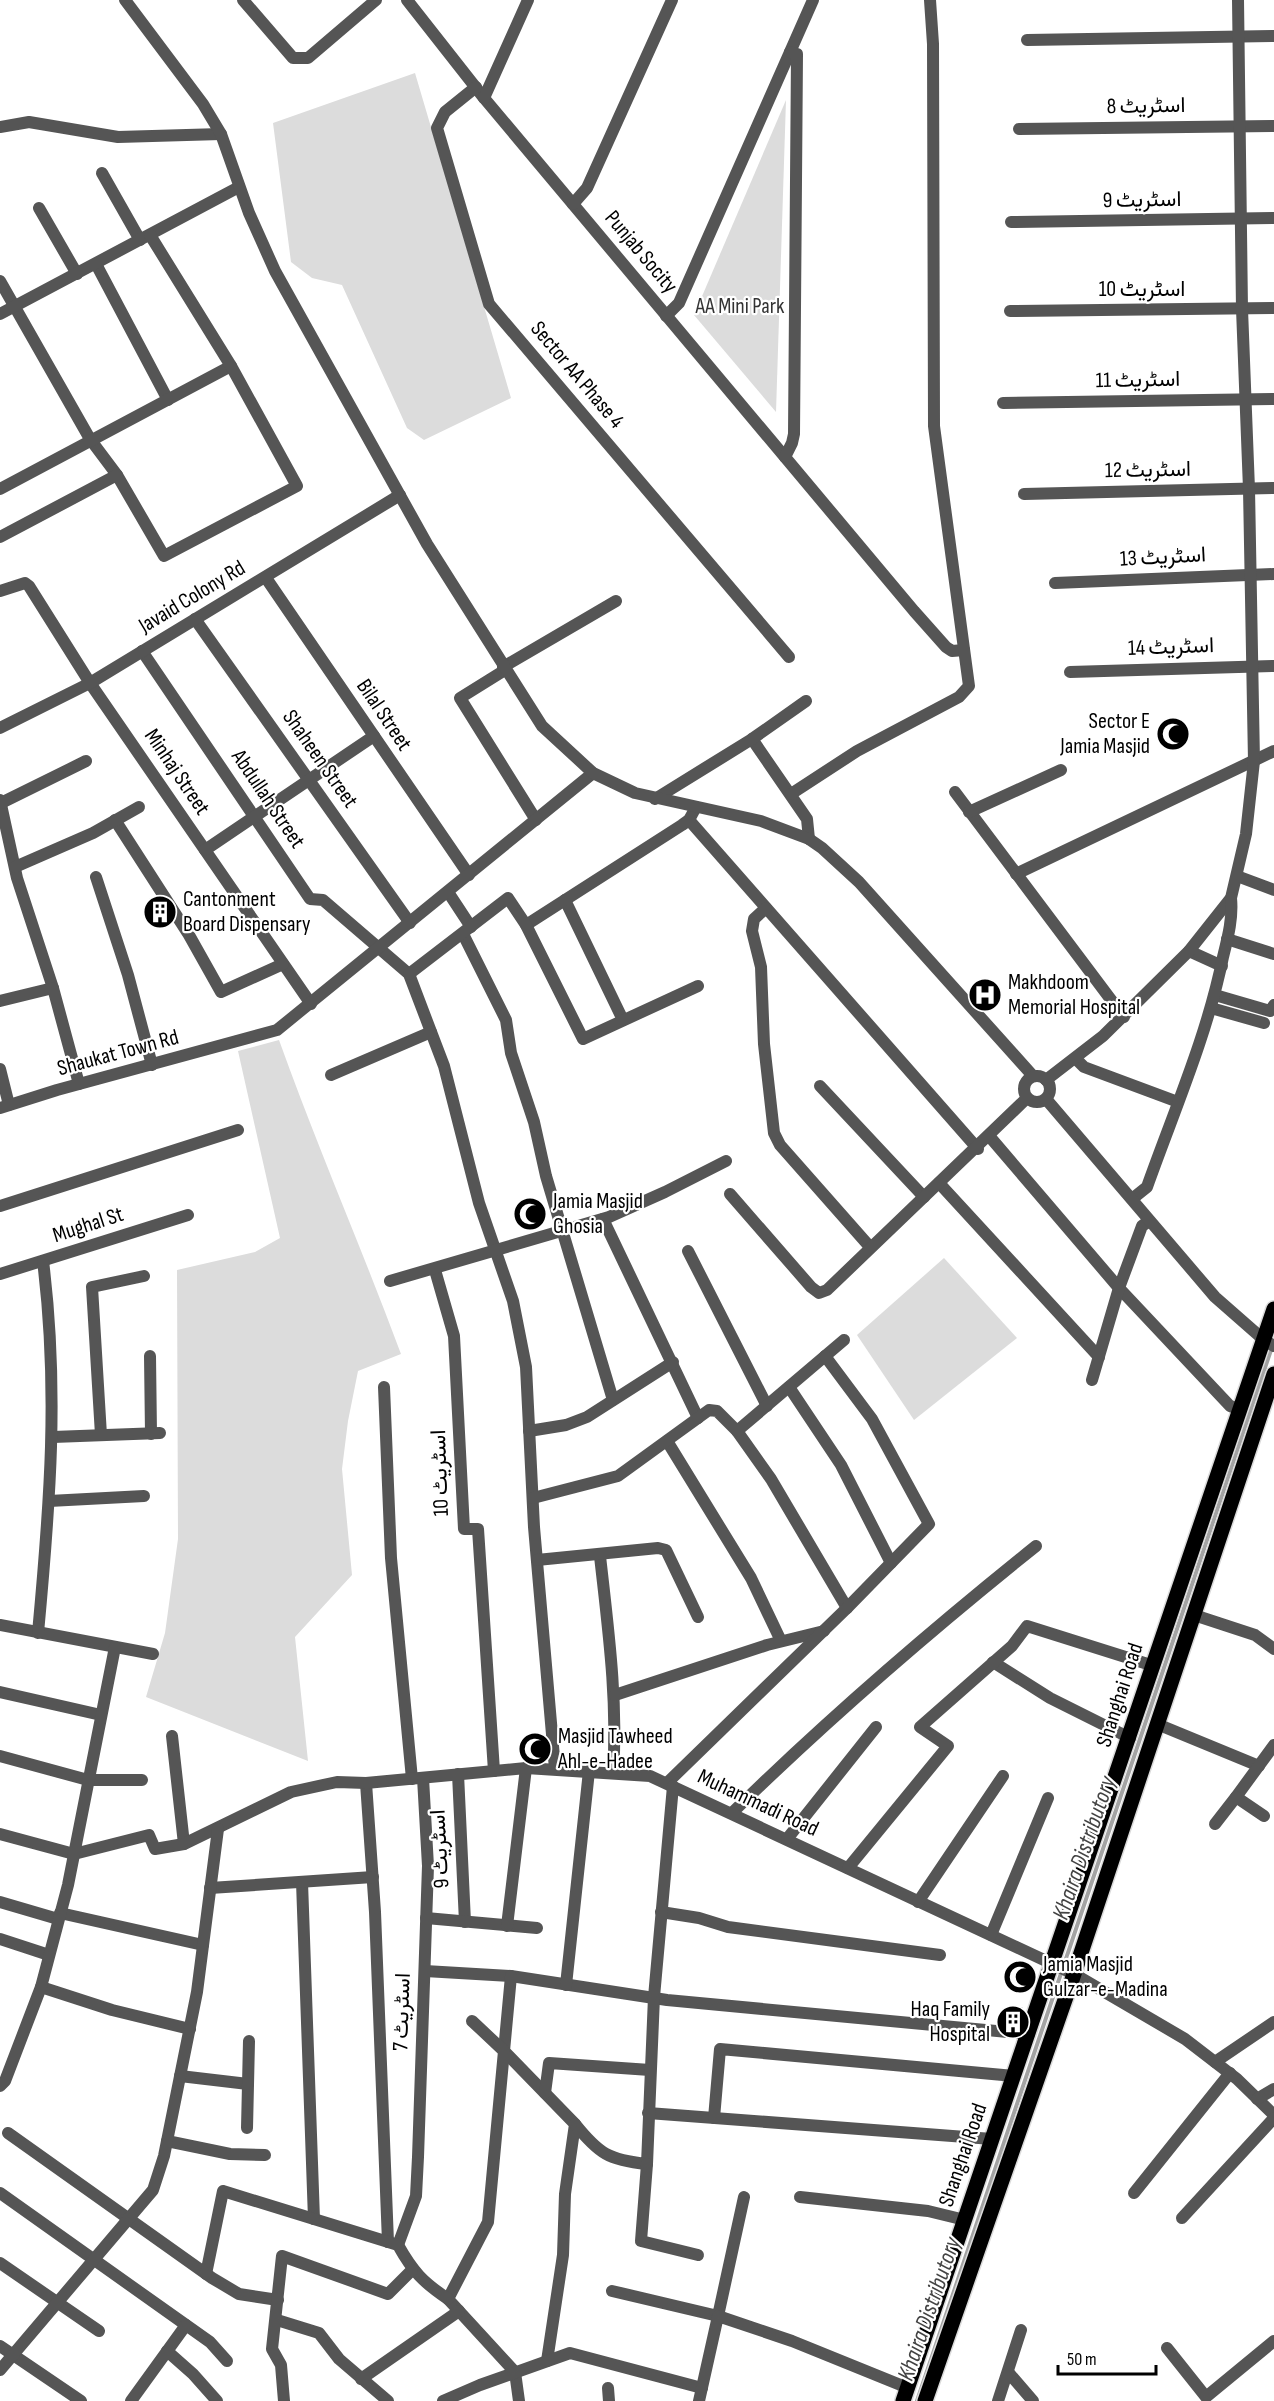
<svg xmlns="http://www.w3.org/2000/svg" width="1274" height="2401" font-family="'Sofia Sans Condensed',Vazirmatn,sans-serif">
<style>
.green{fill:#dcdcdc}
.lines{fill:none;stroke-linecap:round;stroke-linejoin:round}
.stream{stroke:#a3a3a3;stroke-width:4}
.primary-casing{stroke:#dbdbdb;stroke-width:18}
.minor{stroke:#555;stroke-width:12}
.tertiary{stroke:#555;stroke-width:12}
.primary{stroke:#000;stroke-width:15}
.labels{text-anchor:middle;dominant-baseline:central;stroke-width:4.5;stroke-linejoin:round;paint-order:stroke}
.street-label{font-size:22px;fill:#000;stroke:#fff}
.park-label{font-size:22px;fill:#333;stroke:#fff}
.poi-label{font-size:22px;fill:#000;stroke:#fff;text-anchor:start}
.water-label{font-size:24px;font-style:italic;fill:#444;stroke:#fff}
</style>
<rect width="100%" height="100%" fill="#fff"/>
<g class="green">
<path d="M415,73L511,398L424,440L407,428L342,285L312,278L291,262L273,123Z"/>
<path d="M786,100L776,412L694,315Z"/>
<path d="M279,1040C317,1146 362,1249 401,1354L358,1371L348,1421L342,1469L352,1575L295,1637L308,1761L146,1697L165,1633L178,1539L177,1270L255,1252L280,1238L238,1051Z"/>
<path d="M944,1258L1017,1338L914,1420L857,1335Z"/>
</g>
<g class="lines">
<path class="stream" d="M917,2401L1272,1347"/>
<defs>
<g id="primary">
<path d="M903,2401L1274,1309"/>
<path d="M925,2401L1074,1974L1274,1374"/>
</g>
</defs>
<use href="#primary" class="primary-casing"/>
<g class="minor">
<path d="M243,0L293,58H308L376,0"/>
<path d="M407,0L484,98L914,611L946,647L952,651L964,650"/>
<path d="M1027,40L1274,36"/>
<path d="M476,87L445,112L437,128L489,304L789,657"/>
<path d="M484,98L528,0"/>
<path d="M0,127L29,122L118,137L221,134"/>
<path d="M1019,129L1274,126"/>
<path d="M102,173L140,240"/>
<path d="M573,204L587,188L672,0"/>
<path d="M39,208L77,274"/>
<path d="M1011,222L1274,218"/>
<path d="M96,264L168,400"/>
<path d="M0,281L90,439L117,475"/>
<path d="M1010,311L1274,308"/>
<path d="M0,314L239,187"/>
<path d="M666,316L679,303L813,0"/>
<path d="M1003,403L1274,399"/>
<path d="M785,457L792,443L794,434L797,54L790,52"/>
<path d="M0,489L231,366"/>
<path d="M1024,494L1274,488"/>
<path d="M0,537L117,475L164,556L297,486L231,366L150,235"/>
<path d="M266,578L469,875"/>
<path d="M1055,583L1274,574"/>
<path d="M0,591L25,583L29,586L90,683L311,1004"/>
<path d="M195,619L410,923"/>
<path d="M142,651L310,899L323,900L409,974L444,1066L479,1203L513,1301L526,1367L534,1527L555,1769"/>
<path d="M503,667L616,601"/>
<path d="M505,670L460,698L536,820"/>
<path d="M1070,672L1274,666"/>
<path d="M0,728L90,683L400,495"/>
<path d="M752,739L807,819L809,839"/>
<path d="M955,792L1124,1017"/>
<path d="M791,794L857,751L959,697L969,686L934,426L933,44L930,0"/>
<path d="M655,799L752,739L806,701"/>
<path d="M0,800L17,878L53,988"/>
<path d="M1,803L86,761"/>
<path d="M969,812L1061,770"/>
<path d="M115,820L189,935L221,992L283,964"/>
<path d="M689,820L978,1149"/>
<path d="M205,850L374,736"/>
<path d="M15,867L93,833L139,807"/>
<path d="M1016,874L1274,751"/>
<path d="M1237,876L1274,890"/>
<path d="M96,877L128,975L152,1065"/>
<path d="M448,892L471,927"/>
<path d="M565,900L623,1020"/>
<path d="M766,908L754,919L752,931L761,967L764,1044L774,1133L780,1145L870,1247"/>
<path d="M526,925L682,825L689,820L696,807"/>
<path d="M463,934L506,1020L511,1053L534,1122L546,1176L613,1400"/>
<path d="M1227,939L1274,954"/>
<path d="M1189,951L1222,966"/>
<path d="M409,974L508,898L526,925L583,1039L698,986"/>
<path d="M1215,995L1270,1011L1274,1005"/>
<path d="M0,1001L53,988L79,1084"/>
<path d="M1211,1008L1264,1023"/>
<path d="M1076,1059L1084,1067L1178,1102"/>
<path d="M0,1069L9,1105"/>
<path d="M331,1075L431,1032"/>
<path d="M1046,1080L1103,1036L1189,951L1231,898L1246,834L1254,761L1249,489L1242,309L1238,0"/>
<path d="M820,1086L924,1197"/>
<path d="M0,1108L57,1090L277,1030L593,773"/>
<path d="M990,1137L1119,1288L1230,1406L1239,1409"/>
<path d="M939,1183L1099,1357"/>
<path d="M730,1194L811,1287L819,1293L827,1290L1027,1098"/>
<path d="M1132,1199L1147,1187C1174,1111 1207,1036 1223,957C1228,937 1233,918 1231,898"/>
<path d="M0,1206L238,1130"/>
<path d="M603,1219L698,1418"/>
<path d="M688,1251L767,1406"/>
<path d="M435,1270L454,1336L464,1529H478L494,1771"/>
<path d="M0,1274L188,1215"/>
<path d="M390,1281L609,1217L665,1192L726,1161"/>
<path d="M150,1356L151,1434"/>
<path d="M1092,1380L1119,1288L1142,1226L1149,1221"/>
<path d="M384,1387L391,1558L412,1779"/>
<path d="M789,1387L841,1465L891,1563"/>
<path d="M529,1431L566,1425L587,1417L673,1362"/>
<path d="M737,1431L771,1479L847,1608"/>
<path d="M101,1435L92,1287L144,1276"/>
<path d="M53,1437L160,1433"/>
<path d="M667,1441L751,1578L781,1641"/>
<path d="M533,1498L618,1476L709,1410L717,1411L737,1431L844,1340"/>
<path d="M49,1501L144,1496"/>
<path d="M600,1556C608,1628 618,1700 613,1773"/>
<path d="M537,1560L658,1548L666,1550L698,1617"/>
<path d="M1194,1615L1255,1635L1274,1649"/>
<path d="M0,1625L153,1654"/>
<path d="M38,1633C50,1504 59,1389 43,1261"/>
<path d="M993,1662L1050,1698L1130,1738"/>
<path d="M0,1692L101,1715"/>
<path d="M615,1695L767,1645L824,1631"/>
<path d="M1157,1724L1259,1766"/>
<path d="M172,1736L184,1844"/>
<path d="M0,1756L88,1780H142"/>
<path d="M458,1774L465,1922"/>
<path d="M366,1783L375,1912L388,2242"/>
<path d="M667,1783L847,1608L929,1524L872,1419L825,1356"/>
<path d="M733,1812C829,1718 930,1631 1036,1546"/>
<path d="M1264,1816L1236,1797L1274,1745"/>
<path d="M1215,1824L1236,1797"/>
<path d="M0,1834L74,1854L149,1835L155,1849L184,1844L291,1792L337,1782L366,1783L526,1768L650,1776L1074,1974L1185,2039L1237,2079L1274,2115"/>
<path d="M787,1839L876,1727"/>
<path d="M848,1868L948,1746L920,1727L1012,1646L1027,1626L1154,1666"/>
<path d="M302,1882L314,2219"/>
<path d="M210,1888L373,1877"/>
<path d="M0,1902L58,1919"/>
<path d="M918,1902L1003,1776"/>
<path d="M661,1912L699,1918L728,1927L940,1955"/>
<path d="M60,1913L203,1945"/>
<path d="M426,1918L537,1928"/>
<path d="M507,1926L526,1768"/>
<path d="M991,1935L1048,1798"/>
<path d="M0,1939L49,1955"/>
<path d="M425,1971L511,1976L667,2000L1029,2034"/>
<path d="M511,1976L504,2051L575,2124L565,2194L563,2255L547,2361"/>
<path d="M566,1985L589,1771"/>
<path d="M41,1987L112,2010L190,2029"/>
<path d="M472,2021L504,2051L488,2222L448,2299L515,2372L519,2401"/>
<path d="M1215,2062L1274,2022"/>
<path d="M180,2076L248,2084"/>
<path d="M0,2086L5,2081L41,1987L68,1885L115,1647"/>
<path d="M545,2093L549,2063L650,2070"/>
<path d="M1257,2099L1274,2089"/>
<path d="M648,2113L992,2139"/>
<path d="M714,2118L720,2049L1014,2076"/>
<path d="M575,2124C599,2154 609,2160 647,2164L654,1997L673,1786"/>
<path d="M247,2128L249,2041"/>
<path d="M8,2133L212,2278L239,2294L278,2300"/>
<path d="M167,2141L230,2154L265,2155"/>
<path d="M647,2164L641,2241L698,2255"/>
<path d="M0,2193L210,2342L227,2361"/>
<path d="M1134,2193L1230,2073"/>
<path d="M800,2197L928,2211L965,2220"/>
<path d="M1182,2218L1274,2118"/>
<path d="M398,2245L416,2196L418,2157L428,1866L423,1778"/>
<path d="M0,2263L99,2331"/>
<path d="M206,2274L223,2191L398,2245C413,2272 423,2282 448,2299"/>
<path d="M612,2291L718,2316L744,2197"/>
<path d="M277,2320L319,2333L339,2359L388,2401"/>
<path d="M0,2346L81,2401"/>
<path d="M1167,2348L1206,2397L1274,2341"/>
<path d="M167,2351L193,2374L217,2401"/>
<path d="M0,2370L153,2190L164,2156L197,1992L218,1829"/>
<path d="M1008,2372L1033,2401"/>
<path d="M361,2379L459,2311"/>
<path d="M608,2388L609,2401"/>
<path d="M131,2401L186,2325"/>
<path d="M284,2401L281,2365L272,2349L282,2256L388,2294L412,2270"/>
<path d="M443,2401L480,2385L570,2353L702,2388"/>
<path d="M699,2401L718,2316L792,2341L908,2388"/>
<path d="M998,2401L1021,2330"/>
</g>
<g class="tertiary">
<path d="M125,0L203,104L221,134L249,213L275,271L427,544L542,726L593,773L635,793L761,821L809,839L822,848L859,882L1033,1076"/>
<circle cx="1037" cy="1089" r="13"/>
<path d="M1046,1099L1215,1297L1264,1340L1274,1346"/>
</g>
<use href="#primary" class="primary"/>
</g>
<defs>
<symbol id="mosque-disc" viewBox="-11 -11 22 22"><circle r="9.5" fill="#000" stroke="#fff"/><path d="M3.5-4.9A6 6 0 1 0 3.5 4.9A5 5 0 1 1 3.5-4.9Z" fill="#fff"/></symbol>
<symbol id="building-disc" viewBox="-11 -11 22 22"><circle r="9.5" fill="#000" stroke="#fff"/><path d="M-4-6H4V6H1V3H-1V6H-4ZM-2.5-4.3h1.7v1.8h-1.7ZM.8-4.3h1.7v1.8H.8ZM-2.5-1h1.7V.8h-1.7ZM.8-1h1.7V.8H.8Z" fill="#fff"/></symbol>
<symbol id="hospital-disc" viewBox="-11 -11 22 22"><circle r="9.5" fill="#000" stroke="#fff"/><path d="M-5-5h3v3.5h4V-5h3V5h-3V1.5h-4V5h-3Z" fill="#fff"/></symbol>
</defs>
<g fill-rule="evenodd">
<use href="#mosque-disc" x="1154" y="715" width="38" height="38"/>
<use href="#building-disc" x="141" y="893" width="38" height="38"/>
<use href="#hospital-disc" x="966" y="976" width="38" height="38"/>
<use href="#mosque-disc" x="511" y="1195" width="38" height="38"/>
<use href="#mosque-disc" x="516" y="1730" width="38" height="38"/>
<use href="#mosque-disc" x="1001" y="1958" width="38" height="38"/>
<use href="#building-disc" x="994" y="2003" width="38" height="38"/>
</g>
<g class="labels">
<g class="street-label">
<text transform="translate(1146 106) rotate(-1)">اسٹریٹ 8</text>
<text transform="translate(1142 200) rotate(-1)">اسٹریٹ 9</text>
<text transform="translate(641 252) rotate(50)">Punjab Socity</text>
<text x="1142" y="289">اسٹریٹ 10</text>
<text transform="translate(577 375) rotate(50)">Sector AA Phase 4</text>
<text transform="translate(1138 380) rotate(-1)">اسٹریٹ 11</text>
<text transform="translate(1148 470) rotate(-1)">اسٹریٹ 12</text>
<text transform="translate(1163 557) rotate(-3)">اسٹریٹ 13</text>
<text transform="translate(192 597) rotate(-31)">Javaid Colony Rd</text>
<text transform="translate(1171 647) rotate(-2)">اسٹریٹ 14</text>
<text transform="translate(384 715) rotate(56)">Bilal Street</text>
<text transform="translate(320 759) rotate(55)">Shaheen Street</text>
<text transform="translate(177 772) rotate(56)">Minhaj Street</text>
<text transform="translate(268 799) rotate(56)">Abdullah Street</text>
<text transform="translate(118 1053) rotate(-15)">Shaukat Town Rd</text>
<text transform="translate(88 1225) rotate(-18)">Mughal St</text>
<text transform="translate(440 1473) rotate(-92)">اسٹریٹ 10</text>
<text transform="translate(1120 1695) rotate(-72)">Shanghai Road</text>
<text transform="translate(758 1803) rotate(25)">Muhammadi Road</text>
<text transform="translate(440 1849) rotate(-93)">اسٹریٹ 9</text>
<text transform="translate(402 2012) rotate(-88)">اسٹریٹ 7</text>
<text transform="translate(963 2155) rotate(-71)">Shanghai Road</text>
</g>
<g class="park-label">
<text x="740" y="306">AA Mini Park</text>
</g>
<g class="poi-label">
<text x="1150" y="721" text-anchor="end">Sector E<tspan x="1150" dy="25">Jamia Masjid</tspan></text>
<text x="183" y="899">Cantonment<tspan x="183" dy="25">Board Dispensary</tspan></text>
<text x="1008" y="982">Makhdoom<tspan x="1008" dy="25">Memorial Hospital</tspan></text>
<text x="553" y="1201">Jamia Masjid<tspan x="553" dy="25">Ghosia</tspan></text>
<text x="558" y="1736">Masjid Tawheed<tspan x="558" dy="25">Ahl-e-Hadee</tspan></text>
<text x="1043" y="1964">Jamia Masjid<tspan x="1043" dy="25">Gulzar-e-Madina</tspan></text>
<text x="990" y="2009" text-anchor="end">Haq Family<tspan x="990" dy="25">Hospital</tspan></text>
</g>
<g class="water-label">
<text transform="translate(1084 1848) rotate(-71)">Khaira Distributory</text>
<text transform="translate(929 2309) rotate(-71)">Khaira Distributory</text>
</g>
</g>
<path d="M1058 2365v9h98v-9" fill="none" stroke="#000000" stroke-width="3"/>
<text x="1067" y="2365" font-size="18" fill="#000000" stroke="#ffffff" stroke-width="4.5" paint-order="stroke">50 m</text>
</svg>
